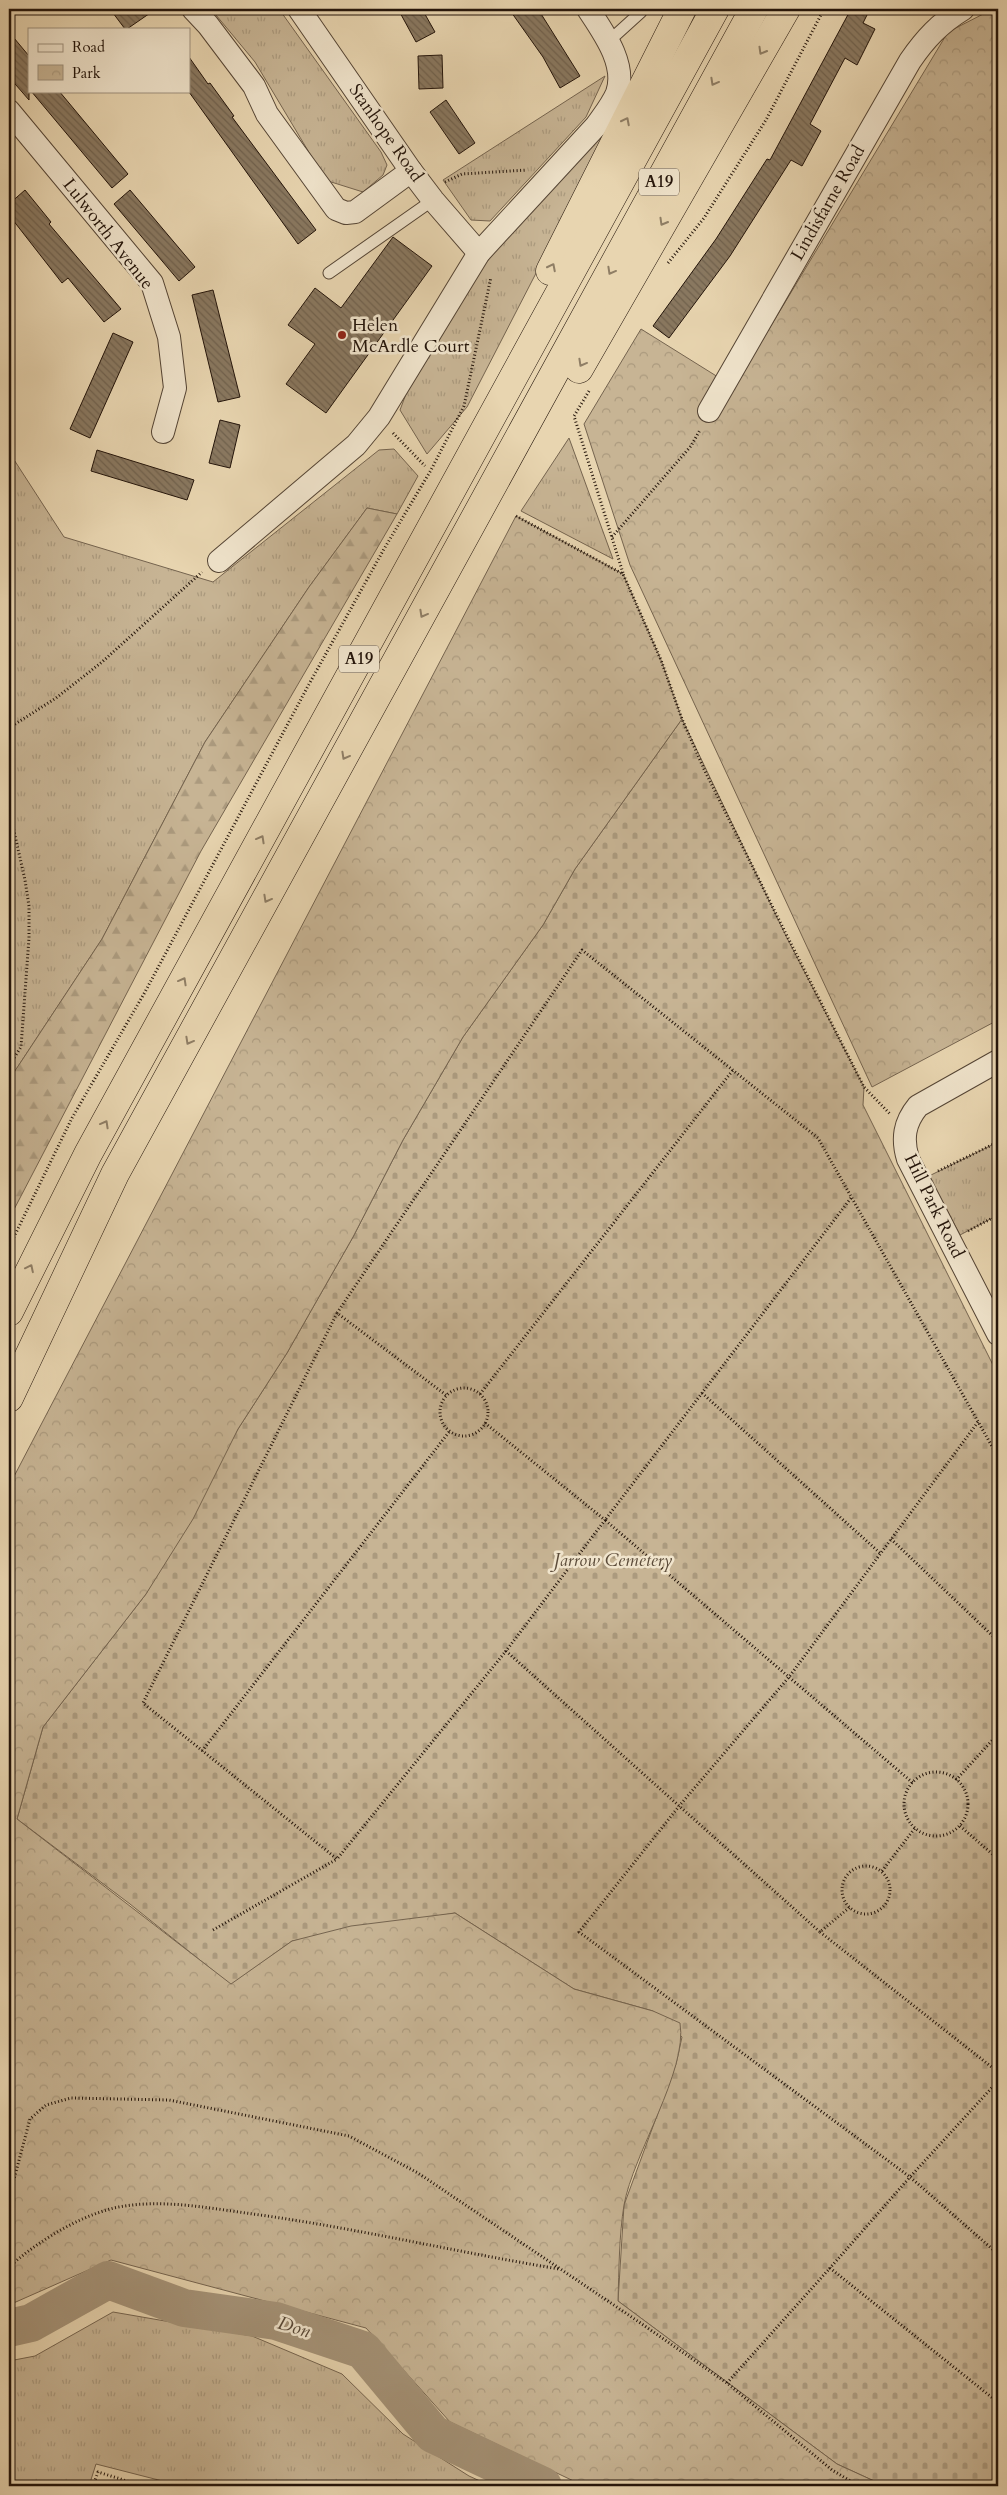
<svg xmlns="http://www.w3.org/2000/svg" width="1007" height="2495" font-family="Cardo,serif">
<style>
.grass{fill:url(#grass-tufts);stroke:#75644f}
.forest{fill:url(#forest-firs);stroke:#75644f}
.cemetery{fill:url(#cemetery-stones);stroke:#75644f}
.park{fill:url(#park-crowns);stroke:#75644f}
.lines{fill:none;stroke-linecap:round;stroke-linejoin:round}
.river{stroke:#a59378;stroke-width:38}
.building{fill:url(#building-back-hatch);stroke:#23140a}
.service-casing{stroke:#544434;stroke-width:13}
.minor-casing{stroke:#544434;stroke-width:24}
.trunk-casing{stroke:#23140a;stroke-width:29}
.path{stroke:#23140a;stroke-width:3;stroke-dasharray:1 2.5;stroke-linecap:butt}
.service{stroke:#f0e4cc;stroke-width:11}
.minor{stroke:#f0e4cc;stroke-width:22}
.trunk{stroke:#e8d5b0;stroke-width:28}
.oneway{stroke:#8f7e65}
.poi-dot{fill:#8f2418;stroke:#f0e4cc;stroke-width:2}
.labels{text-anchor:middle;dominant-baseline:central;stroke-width:5;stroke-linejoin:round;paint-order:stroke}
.shield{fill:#f0e4cc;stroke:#605244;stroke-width:1}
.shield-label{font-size:16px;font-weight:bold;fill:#23140a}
.street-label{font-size:18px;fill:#23140a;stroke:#f0e4cc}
.poi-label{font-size:18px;fill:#23140a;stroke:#f0e4cc;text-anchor:start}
.park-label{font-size:18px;font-style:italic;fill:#5c4c3a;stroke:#f0e4cc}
.water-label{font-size:19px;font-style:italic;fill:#574736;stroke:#f0e4cc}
</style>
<defs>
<pattern id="grass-tufts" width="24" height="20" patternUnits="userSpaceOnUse" patternTransform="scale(1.25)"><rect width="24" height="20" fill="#c7b494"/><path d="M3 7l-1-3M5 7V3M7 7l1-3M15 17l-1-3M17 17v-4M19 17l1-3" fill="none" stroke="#ab9a7e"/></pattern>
<pattern id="forest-firs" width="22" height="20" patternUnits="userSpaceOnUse" patternTransform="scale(1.25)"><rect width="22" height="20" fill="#c7b494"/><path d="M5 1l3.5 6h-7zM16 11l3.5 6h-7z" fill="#ab9a7e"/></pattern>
<pattern id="cemetery-stones" width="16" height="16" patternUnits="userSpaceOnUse" patternTransform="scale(1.25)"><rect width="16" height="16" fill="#c7b494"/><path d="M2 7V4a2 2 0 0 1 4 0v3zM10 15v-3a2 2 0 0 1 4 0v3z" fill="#ab9a7e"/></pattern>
<pattern id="park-crowns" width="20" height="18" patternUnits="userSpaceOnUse" patternTransform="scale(1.25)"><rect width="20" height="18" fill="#c7b494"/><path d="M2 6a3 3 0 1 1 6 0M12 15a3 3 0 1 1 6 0" fill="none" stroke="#ab9a7e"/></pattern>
<pattern id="building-back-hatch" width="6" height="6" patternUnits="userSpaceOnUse" patternTransform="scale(1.25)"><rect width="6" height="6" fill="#897860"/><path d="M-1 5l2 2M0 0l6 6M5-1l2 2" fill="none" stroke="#70614d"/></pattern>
</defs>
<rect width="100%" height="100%" fill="#e8d5b0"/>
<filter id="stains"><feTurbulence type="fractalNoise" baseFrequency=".004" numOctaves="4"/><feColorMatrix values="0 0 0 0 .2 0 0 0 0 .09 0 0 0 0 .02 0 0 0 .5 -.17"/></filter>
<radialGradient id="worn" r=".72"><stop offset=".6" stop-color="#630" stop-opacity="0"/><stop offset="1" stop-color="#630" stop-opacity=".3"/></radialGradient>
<g class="grass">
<path d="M211,9H279L381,152L387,165L383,175L363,192L328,181L313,159L255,62Z"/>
<path d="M605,76L586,117L490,221L471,220L443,180Z"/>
<path d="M614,122L467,407L427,454L400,410L406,394L494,249Z"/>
<path d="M569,438L613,559L521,511Z"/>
<path d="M394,449L418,476L397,514L367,508L309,587L205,742L102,939L9,1080V1053L11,1052L9,993V452L64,537L213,582L379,450Z"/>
<path d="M998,1142V1215L960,1235L929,1176Z"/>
<path d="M113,2312L252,2336L342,2374L403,2434L469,2476L491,2486H182L96,2464L89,2486H9V2361L35,2356Z"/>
</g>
<path class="forest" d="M367,508L397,514L201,851L9,1219V1080L102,939L205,742L309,587Z"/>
<path class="cemetery" d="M682,719L786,936L864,1087L863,1105L998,1375V2486H885L837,2464L618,2301L624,2205L676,2064L682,2037L653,2011L574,1989L455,1913L292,1941L231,1985L130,1904L17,1819L43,1727L146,1594L238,1429L287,1353L353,1237L403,1140L463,1037L543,925L575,869Z"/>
<g class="park">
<path d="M993,9H998V1020L872,1087L630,565L584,424L641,329L734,387L948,32Z"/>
<path d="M516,516L623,574L661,660L682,719L575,869L543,925L463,1037L403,1140L353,1237L287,1353L238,1429L193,1519L146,1594L43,1727L17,1819L231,1984L292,1941L351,1926L455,1913L574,1989L653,2011L680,2023C688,2071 633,2154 624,2205C619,2236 619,2270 618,2301L837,2464L885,2486H584L450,2422L366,2328L111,2260L9,2305V1486Z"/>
</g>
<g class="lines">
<path class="river" d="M9,2328L31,2323L108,2280L184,2308L276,2321L363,2350L433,2434L543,2486"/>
</g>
<g class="building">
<path d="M110,9H156L127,29H125Z"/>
<path d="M398,9H422L435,32L416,42Z"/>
<path d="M509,9H538L580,76L560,88L543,57Z"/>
<path d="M851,9H870L863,23L875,29L857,65L845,58L810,124L821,131L802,166L791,160L730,256L669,338L653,326L716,239L767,159L770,160Z"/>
<path d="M9,32L29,56V100L9,77Z"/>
<path d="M442,55L443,88L419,89L418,56Z"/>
<path d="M189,57L208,84L210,83L234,116L232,117L316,230L298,244L189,92Z"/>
<path d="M31,91H59L128,174L112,188Z"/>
<path d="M446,100L475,143L459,154L430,112Z"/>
<path d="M25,190L51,222L49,224L121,309L104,322L68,278L62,283L9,215V204Z"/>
<path d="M130,190L195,267L179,281L114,204Z"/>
<path d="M393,237L432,266L326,413L286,384L315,344L288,325L315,288L341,308Z"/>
<path d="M213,290L240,397L218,402L192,295Z"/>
<path d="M113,333L133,342L90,438L70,429Z"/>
<path d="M220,420L240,425L230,468L209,463Z"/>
<path d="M97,450L194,480L187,500L91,471Z"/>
</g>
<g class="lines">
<defs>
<g id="service">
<path d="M609,41L641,12"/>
<path d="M329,273L433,200"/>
</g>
<g id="minor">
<path d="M193,9L208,25L254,86L267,114L336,209L346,213L355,212L411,171"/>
<path d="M299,9L411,171L433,200L479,253"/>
<path d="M9,111L152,283L169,337L175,388L163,432"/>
<path d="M709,411L910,61C925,39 940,23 963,9"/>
<path d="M219,561L356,445L379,417L479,253L596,126C603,116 612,105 617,93C627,64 603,32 588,9"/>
<path d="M998,1061L918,1106C904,1123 902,1139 908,1159L998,1334"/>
</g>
<g id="trunk">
<path d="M550,271L682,9"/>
<path d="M579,369L786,9"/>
<path d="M9,1312L88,1154L715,9"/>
<path d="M9,1398L115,1174L754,9"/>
</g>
</defs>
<use href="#service" class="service-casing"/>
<use href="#minor" class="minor-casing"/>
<use href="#trunk" class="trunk-casing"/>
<g class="path">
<path d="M445,182L462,174L527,170"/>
<path d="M668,263L704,218L766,120L824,9"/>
<path d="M589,391L574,416L623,573"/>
<path d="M393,433L425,466"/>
<path d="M516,516L623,574L661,660L682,719L704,769L787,936L864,1087L890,1114"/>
<path d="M612,537L691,446L700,430"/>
<path d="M9,728L56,698L102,662L202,572"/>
<path d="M9,809L25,880L29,906V938L21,1047L9,1066"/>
<path d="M938,1171L998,1142"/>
<path d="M851,1198L605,1520L913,1783"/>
<path d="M968,1231L998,1215"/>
<path d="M9,1247L72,1118L145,992L308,686L384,549L431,470L464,406L491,277"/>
<path d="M337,1313L582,950L818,1138L998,1457"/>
<circle cx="464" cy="1412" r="24"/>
<path d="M702,1393L880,1553"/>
<path d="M480,1394L733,1070"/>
<path d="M446,1395L337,1313L143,1703L337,1859L506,1651"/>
<path d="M978,1422L789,1677L680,1805L579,1932L910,2177L998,2081"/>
<path d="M485,1423L605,1520L506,1651L820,1932L850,1907"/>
<path d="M891,1539L998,1641"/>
<path d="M202,1751L449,1432"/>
<circle cx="936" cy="1804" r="32"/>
<path d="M956,1780L998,1734"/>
<path d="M960,1826L998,1859"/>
<circle cx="866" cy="1890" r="24"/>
<path d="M882,1871L915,1828"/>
<path d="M213,1930L337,1859"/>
<path d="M820,1932L998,2072"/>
<path d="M9,2198L30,2119L46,2105L71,2098L169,2100L349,2136L418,2173L639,2322L727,2383L832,2470L859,2486"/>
<path d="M998,2254L910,2177L830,2268L995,2400L998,2396"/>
<path d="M9,2267C37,2242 77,2217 114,2208C159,2198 208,2208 253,2214C356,2228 456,2252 559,2269"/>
<path d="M727,2383L830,2268"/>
<path d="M93,2486L98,2472L143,2486"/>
</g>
<use href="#service" class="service"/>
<use href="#minor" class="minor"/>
<use href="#trunk" class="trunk"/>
</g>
<defs><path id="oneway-chevron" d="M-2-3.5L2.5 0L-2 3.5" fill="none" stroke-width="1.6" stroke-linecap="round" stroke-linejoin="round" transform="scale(1.25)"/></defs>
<g class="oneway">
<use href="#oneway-chevron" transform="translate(762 51) rotate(120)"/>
<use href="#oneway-chevron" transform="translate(714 82) rotate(119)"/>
<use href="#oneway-chevron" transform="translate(626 121) rotate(-63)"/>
<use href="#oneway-chevron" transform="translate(663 222) rotate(120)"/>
<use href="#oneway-chevron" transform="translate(552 267) rotate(-63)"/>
<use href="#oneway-chevron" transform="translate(611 271) rotate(119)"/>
<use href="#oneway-chevron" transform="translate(582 363) rotate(119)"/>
<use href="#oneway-chevron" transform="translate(423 614) rotate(119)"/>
<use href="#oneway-chevron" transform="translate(345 756) rotate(119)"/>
<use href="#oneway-chevron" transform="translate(261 839) rotate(-61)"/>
<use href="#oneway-chevron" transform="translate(267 899) rotate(119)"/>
<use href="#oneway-chevron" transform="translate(183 981) rotate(-61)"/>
<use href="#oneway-chevron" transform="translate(189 1041) rotate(119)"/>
<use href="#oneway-chevron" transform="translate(105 1124) rotate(-61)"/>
<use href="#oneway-chevron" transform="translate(30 1268) rotate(-64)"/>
</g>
<circle class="poi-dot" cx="342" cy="335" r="5"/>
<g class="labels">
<g class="shield">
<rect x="639" y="168.5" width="40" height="27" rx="4"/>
<rect x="339" y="645.5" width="40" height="27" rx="4"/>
</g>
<g class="shield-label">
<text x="659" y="182">A19</text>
<text x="359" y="659">A19</text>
</g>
<g class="street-label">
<text transform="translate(386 133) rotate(55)">Stanhope Road</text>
<text transform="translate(828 203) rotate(-60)">Lindisfarne Road</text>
<text transform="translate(108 234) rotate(52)">Lulworth Avenue</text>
<text transform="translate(934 1206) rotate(64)">Hill Park Road</text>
</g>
<g class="poi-label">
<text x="352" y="325">Helen<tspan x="352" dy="21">McArdle Court</tspan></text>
</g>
<g class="park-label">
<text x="613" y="1560">Jarrow Cemetery</text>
</g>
<g class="water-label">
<text transform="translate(294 2327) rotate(17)">Don</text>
</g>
</g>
<rect width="1007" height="2495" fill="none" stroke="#e8d5b0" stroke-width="30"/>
<rect x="10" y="10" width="987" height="2475" fill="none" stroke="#23140a" stroke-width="2.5"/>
<rect x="15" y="15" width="977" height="2465" fill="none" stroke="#23140a"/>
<rect x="28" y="28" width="162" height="65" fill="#f0e4cc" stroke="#9e917e"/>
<rect x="38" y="44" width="25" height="8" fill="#f0e4cc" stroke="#9e917e"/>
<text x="72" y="52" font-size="15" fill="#23140a">Road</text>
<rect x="38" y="65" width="25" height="15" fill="url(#park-crowns)" stroke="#9e917e"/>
<text x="72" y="78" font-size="15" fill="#23140a">Park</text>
<rect width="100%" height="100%" filter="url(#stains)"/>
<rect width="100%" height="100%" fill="url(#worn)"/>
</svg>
